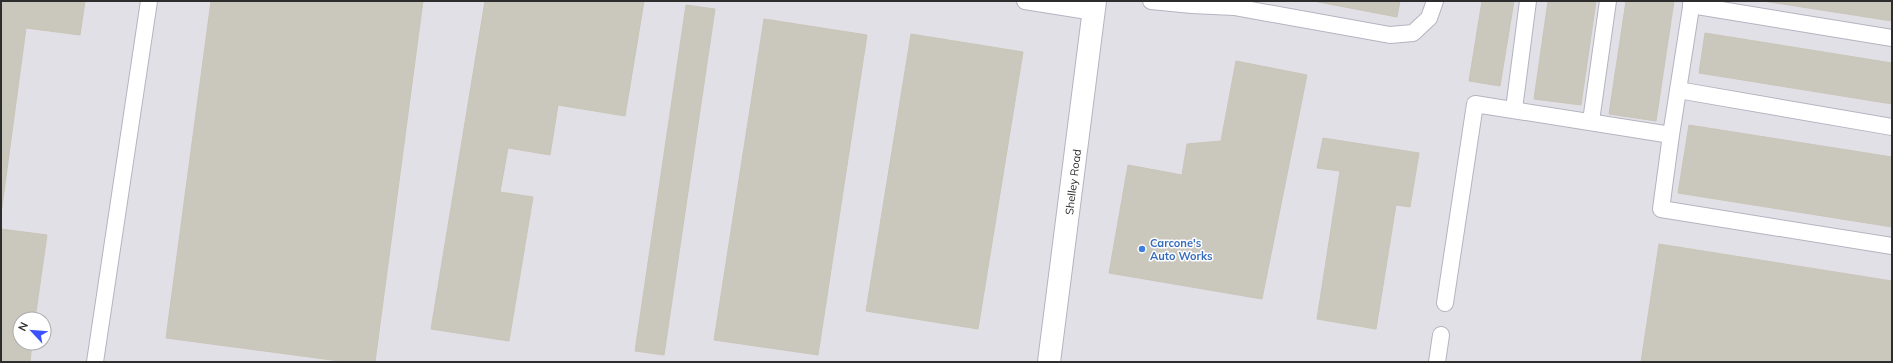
<svg xmlns="http://www.w3.org/2000/svg" width="1893" height="363" font-family="Mulish,sans-serif">
<style>
.industrial{fill:#e2e0e7;fill-rule:evenodd}
.building{fill:#cac7bd;stroke:#cac5b8}
.lines{fill:none;stroke-linecap:round;stroke-linejoin:round}
.lane-casing{stroke:#b3b4c0;stroke-width:18}
.street-casing{stroke:#b3b4c0;stroke-width:24}
.lane{stroke:#fff;stroke-width:16}
.street{stroke:#fff;stroke-width:22}
.shop-dot{fill:#3f7fe0;stroke:#fff;stroke-width:1.5}
.labels{text-anchor:middle;dominant-baseline:central;stroke-width:3;stroke-linejoin:round;paint-order:stroke}
.street-label{font-size:11px;fill:#2d2d2d;stroke:#fff}
.shop-label{font-size:11px;font-weight:bold;fill:#366cbe;stroke:#fff;text-anchor:start}
</style>
<rect width="100%" height="100%" fill="#eee9df"/>
<path class="industrial" d="M1,1H1892V362H1ZM20,319H44V343H20Z"/>
<g class="building">
<path d="M1,1H85L80,35L26,28L1,214Z"/>
<path d="M211,1H423L375,362H347L166,338Z"/>
<path d="M485,1H644L625,116L558,105L550,155L508,148L500,192L533,197L509,341L431,329Z"/>
<path d="M1313,1H1400L1397,17Z"/>
<path d="M1482,1H1514L1500,86L1469,81Z"/>
<path d="M1548,1H1596L1581,105L1534,99Z"/>
<path d="M1626,1H1674L1656,121L1609,114Z"/>
<path d="M1763,1H1892V21Z"/>
<path d="M686,5L715,9L664,355L635,351Z"/>
<path d="M764,19L867,35L818,355L714,340Z"/>
<path d="M1705,33L1892,63V104L1699,73Z"/>
<path d="M911,34L1023,52L978,329L866,311Z"/>
<path d="M1236,61L1307,75L1262,299L1109,273L1128,165L1182,175L1187,144L1221,141Z"/>
<path d="M1689,125L1892,157V227L1678,193Z"/>
<path d="M1323,138L1419,153L1410,207L1396,205L1376,329L1317,319L1340,171L1317,168Z"/>
<path d="M1,229L47,235L35,319H20V343H32L30,362H1Z"/>
<path d="M1659,244L1892,281V362H1641Z"/>
</g>
<g class="lines">
<defs>
<g id="lane">
<path d="M1025,1L1094,12"/>
<path d="M1151,1L1192,5L1234,7L1390,35L1413,33L1429,18L1435,1"/>
<path d="M1691,5L1892,38"/>
<path d="M1678,90L1892,127"/>
<path d="M1514,109L1528,1"/>
<path d="M1591,121L1608,1"/>
<path d="M1671,135L1661,209L1892,246"/>
<path d="M1445,303L1475,104L1671,135L1692,1"/>
<path d="M95,362L149,1"/>
<path d="M1437,362L1441,335"/>
</g>
<path id="street" d="M1049,362L1095,1"/>
</defs>
<use href="#lane" class="lane-casing"/>
<use href="#street" class="street-casing"/>
<use href="#lane" class="lane"/>
<use href="#street" class="street"/>
</g>
<circle class="shop-dot" cx="1142" cy="249" r="4"/>
<g class="labels">
<g class="street-label">
<text transform="translate(1073 182) rotate(-83)">Shelley Road</text>
</g>
<g class="shop-label">
<text x="1150" y="243">Carcone's<tspan x="1150" dy="13">Auto Works</tspan></text>
</g>
</g>
<rect width="1893" height="363" fill="none" stroke="#2d2d2d" stroke-width="4"/>
<g transform="translate(32 331) rotate(296)"><circle r="19" fill="#ffffff" stroke="#ababab"/>
<path d="M0-3L7 15L0 10L-7 15Z" fill="#3c52fe"/>
<text y="-6" font-size="11" font-weight="bold" text-anchor="middle" fill="#2d2d2d">N</text>
</g>
</svg>
